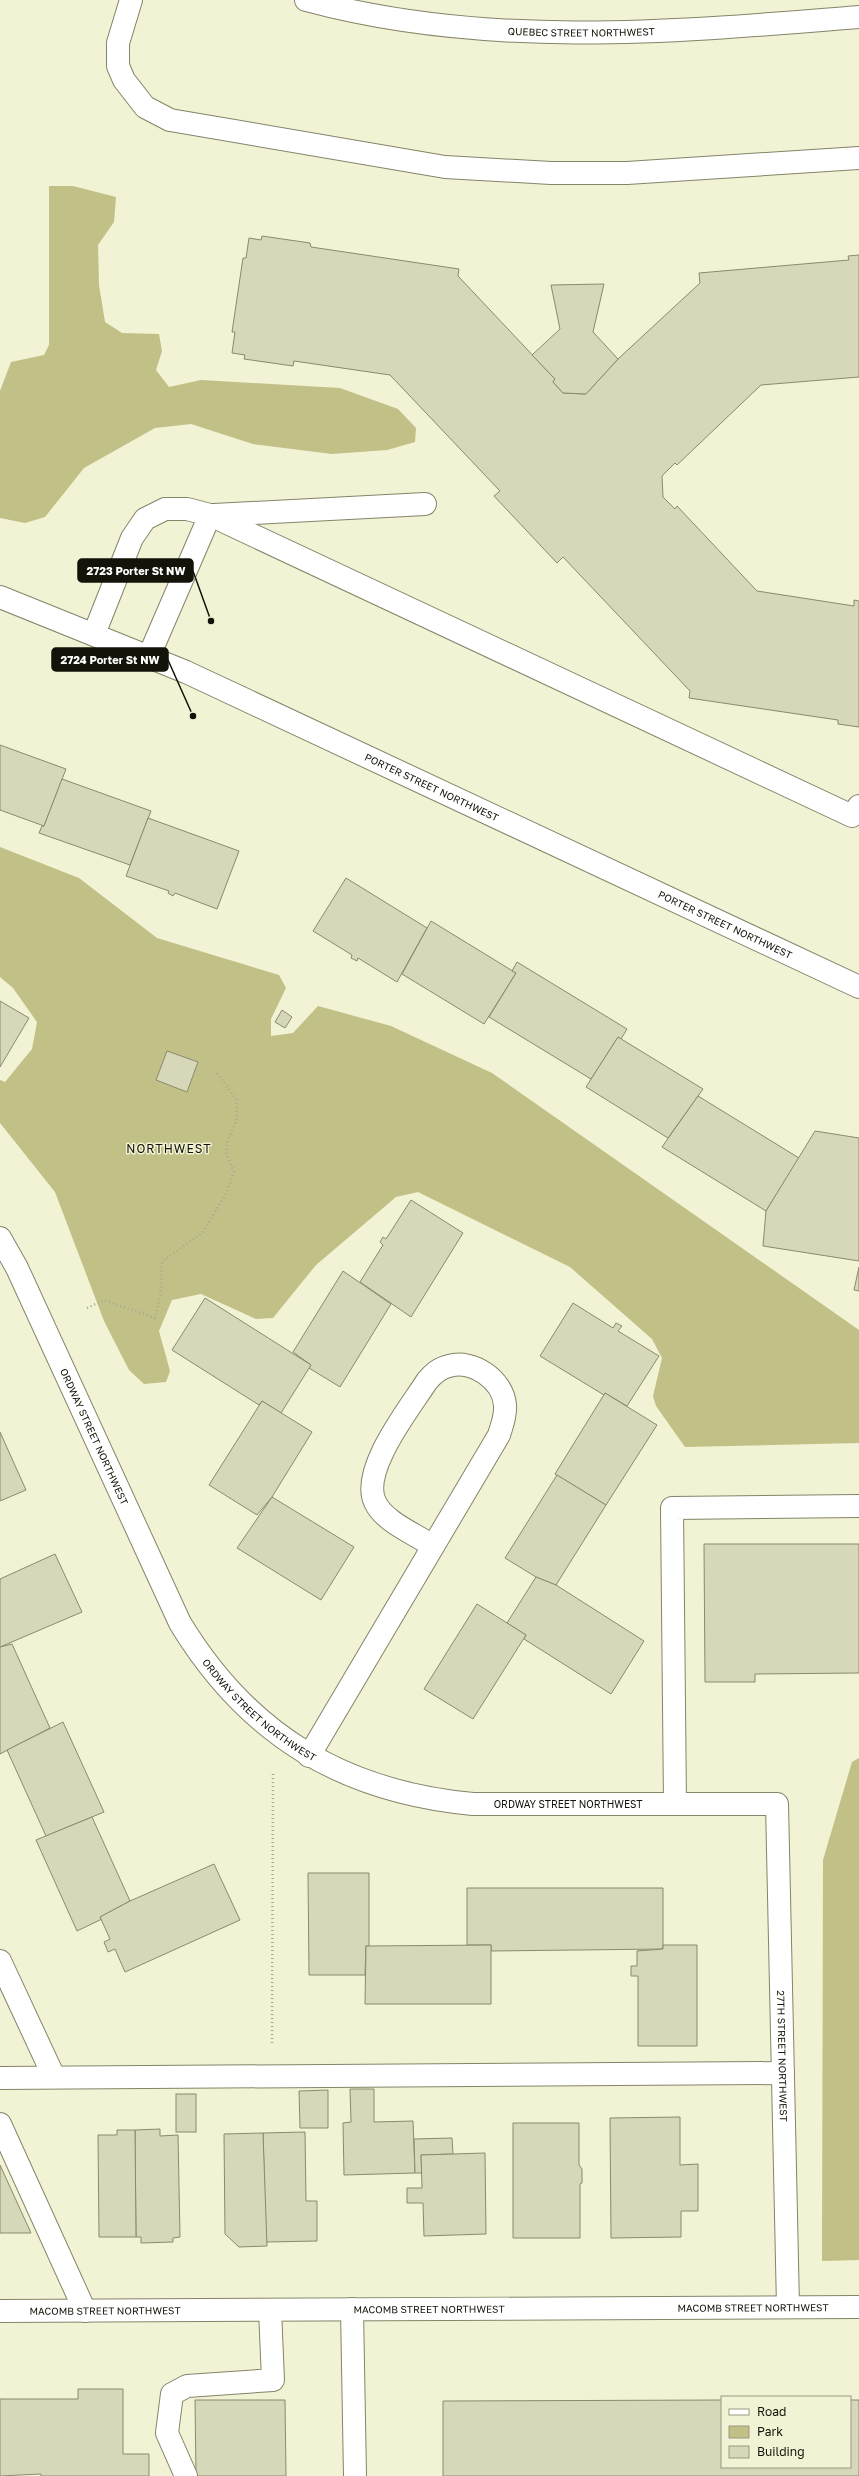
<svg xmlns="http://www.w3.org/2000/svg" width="859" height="2476" font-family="'Golos Text',sans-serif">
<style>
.green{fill:#c1c087}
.building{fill:#d7d7b9;stroke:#8a8a6f}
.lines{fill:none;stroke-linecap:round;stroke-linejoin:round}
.service-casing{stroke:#848469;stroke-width:24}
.minor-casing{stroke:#848469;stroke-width:24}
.secondary-casing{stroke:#848469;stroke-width:24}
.path{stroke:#a8a891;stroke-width:2.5;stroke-dasharray:1 3;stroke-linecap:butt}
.service{stroke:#fff;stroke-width:22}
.minor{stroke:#fff;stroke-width:22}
.secondary{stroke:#fff;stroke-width:22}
.labels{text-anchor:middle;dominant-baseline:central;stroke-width:3;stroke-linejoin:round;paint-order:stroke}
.street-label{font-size:10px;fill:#131309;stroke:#f2f2d4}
.quarter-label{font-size:12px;letter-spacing:1px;fill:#131309;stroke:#f2f2d4}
.leader{fill:none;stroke:#131309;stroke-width:1.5}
.callout-dot{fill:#131309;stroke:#f2f2d4;stroke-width:1.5}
.callout{fill:#131309;stroke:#131309;stroke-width:1.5}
.callout-label{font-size:11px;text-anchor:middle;font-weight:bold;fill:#fff}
</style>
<rect width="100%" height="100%" fill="#f2f2d4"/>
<g class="green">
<path d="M49,186H73L116,197L114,222L98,245L99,285L105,322L122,333L159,334L162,351L156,370L169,387L201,380L340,388L398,409L416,428L415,442L387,450L332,454L253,444L191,424L155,428L84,468L45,517L25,523L0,518V391L11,362L44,355L49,345Z"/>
<path d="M0,847L79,878L157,938L279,975L286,988L271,1019V1036L293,1033L318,1006L391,1026L492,1073L859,1330V1443L685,1447L656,1406L653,1396L662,1358L652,1339L570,1267L418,1192L396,1197L316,1265L273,1318L256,1319L201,1294L172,1300L159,1331L170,1371L166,1382L144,1384L129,1370L104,1321L55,1192L0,1123V1080L5,1082L32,1049L37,1022L13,988L0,977Z"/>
<path d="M859,1758V2260L822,2261L823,1860L852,1762Z"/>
</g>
<g class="building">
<path d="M262,236L310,243L311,247L459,269L458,276L555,379L553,382L563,393L586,394L618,359L700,283L699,273L849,260L848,256L859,255V377L761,385L677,465L675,463L662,476L663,497L675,509L677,506L757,591L854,606V600L859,601V727L838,724V720L689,698L690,691L563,557L557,563L494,496L500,491L390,375L294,361L293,366L244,359L245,355L232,353L235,332H232L243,258H246L249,238L261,240Z"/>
<path d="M604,284L593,332L618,359L586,394L563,393L553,382L555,379L532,355L560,329L551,285Z"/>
<path d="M0,745L66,769L44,826L0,810Z"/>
<path d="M62,779L151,811L130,865L39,833L42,826H44Z"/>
<path d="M148,818L239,851L217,909L175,893L173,896L168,893L169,891L126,876Z"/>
<path d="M346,878L427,928L397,982L358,958L357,961L351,958L352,955L313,931Z"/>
<path d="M431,921L516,973L484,1024L402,974Z"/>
<path d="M517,962L627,1029L621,1039L618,1037L591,1079L489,1017L516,973L512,971Z"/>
<path d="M0,1001L29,1018L0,1067Z"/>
<path d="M282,1010L292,1017L285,1028L275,1022Z"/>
<path d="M618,1037L703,1089L668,1138L586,1087Z"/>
<path d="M167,1051L198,1062L187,1092L156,1080Z"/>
<path d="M698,1096L799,1158L766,1211L662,1147Z"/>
<path d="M815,1131L859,1138V1261L763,1246L766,1211Z"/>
<path d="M411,1200L463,1233L411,1317L360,1282L383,1245L380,1242L383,1237L386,1239Z"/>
<path d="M859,1267V1291L854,1290Z"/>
<path d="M343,1271L391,1304L340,1387L309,1368L311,1365L293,1352Z"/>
<path d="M205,1298L311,1365L281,1413L262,1401L259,1405L172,1350Z"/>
<path d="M573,1303L613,1328L616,1323L622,1326L618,1331L659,1356L627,1406L605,1393L604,1395L540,1356Z"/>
<path d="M605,1393L657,1425L606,1505L555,1474Z"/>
<path d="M262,1401L312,1432L272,1497L257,1515L209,1485Z"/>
<path d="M0,1432L26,1490L0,1501Z"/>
<path d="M557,1475L606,1505L556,1585L536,1577L505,1558Z"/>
<path d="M272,1497L354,1547L321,1600L237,1548Z"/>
<path d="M704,1544H859V1673L755,1674V1682H705Z"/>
<path d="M55,1554L82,1612L0,1647V1579Z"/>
<path d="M536,1577L556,1585L644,1641L611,1694L524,1639L526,1635L507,1623Z"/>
<path d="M477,1604L526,1635L473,1719L424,1689Z"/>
<path d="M12,1644L50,1728L0,1754V1647Z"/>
<path d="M63,1722L104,1812L46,1836L7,1750Z"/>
<path d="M92,1817L130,1901L100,1917L102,1919L77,1931L36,1840Z"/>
<path d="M214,1864L240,1920L125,1972L115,1949L108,1952L104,1942L110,1939L100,1917L130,1901Z"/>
<path d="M308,1873H369V1946H366L365,1975H309Z"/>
<path d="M467,1888H663V1949L491,1951V1945H467Z"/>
<path d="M491,1945V2004H365L366,1946Z"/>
<path d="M663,1945H697V2046H638V1976H631V1966H637V1951L663,1949Z"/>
<path d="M350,2089H374V2122L413,2121L415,2173L344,2175L343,2123L351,2122Z"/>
<path d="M328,2090V2128H300L299,2091Z"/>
<rect x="176" y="2094" width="20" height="38"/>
<path d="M680,2117V2165L698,2164V2211H681V2237L611,2238L610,2118Z"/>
<path d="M513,2123H579V2165L582,2169V2183L580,2184V2238H513Z"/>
<path d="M160,2129V2136L178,2135L180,2237L173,2238V2242L141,2243V2237H136L135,2130Z"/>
<path d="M117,2130H135L136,2237H99L98,2135H117Z"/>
<path d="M305,2132L306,2201H317V2241L266,2242L263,2133Z"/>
<path d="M263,2133L267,2246L239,2247L225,2234L224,2134Z"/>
<path d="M452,2138L453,2154L421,2155L422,2173H415L414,2139Z"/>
<path d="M485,2153L486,2234L424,2236L423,2203H407V2188H422L421,2155Z"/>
<path d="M0,2165L31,2233H0Z"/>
<path d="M78,2389H123V2454H149V2476H41V2474L0,2476V2399H78Z"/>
<path d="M195,2400H285L286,2476H196Z"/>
<path d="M722,2400V2467H850V2400H859V2476H443V2401Z"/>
</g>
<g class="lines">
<defs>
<g id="service">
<path d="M131,0L118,43V66L124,80L145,107L170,120L445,167L551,173H627L859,158"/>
<path d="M214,515L425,504"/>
<path d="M94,634L132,538L145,519L165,509H187L210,515L852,816L859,806"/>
<path d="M149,656L210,515"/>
<path d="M309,1756L499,1435C502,1425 506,1416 505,1405C503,1380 473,1359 449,1366C439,1368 433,1374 427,1381C410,1408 360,1470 375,1502C384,1522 415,1534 433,1546"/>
<path d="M675,1804L672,1508L859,1506"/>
<path d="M0,1961L54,2077"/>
<path d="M0,2078L783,2073"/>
<path d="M0,2124L85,2311"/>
<path d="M352,2309L355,2476"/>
<path d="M186,2476L167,2433L172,2394L187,2386L273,2380L270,2310"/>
</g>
<g id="minor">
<path id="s1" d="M306,0C487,49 675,32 859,17"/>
<path id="s2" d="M0,1238L17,1268L180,1623C248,1735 343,1792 473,1804H777L788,2307"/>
<path id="s3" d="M0,2311L859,2307"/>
</g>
<g id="secondary">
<path id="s4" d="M0,597L186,672L859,987"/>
</g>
</defs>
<use href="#service" class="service-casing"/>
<use href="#minor" class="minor-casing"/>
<use href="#secondary" class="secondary-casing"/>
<g class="path">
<path d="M87,1308L104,1300L155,1318L161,1293L162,1262L203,1232L226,1194L234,1172L226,1153L228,1140L237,1119L236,1099L217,1073"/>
<path d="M272,2043L273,1772"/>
</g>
<use href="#service" class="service"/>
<use href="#minor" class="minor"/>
<use href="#secondary" class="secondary"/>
</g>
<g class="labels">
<g class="street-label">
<text stroke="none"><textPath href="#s1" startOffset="278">QUEBEC STREET NORTHWEST</textPath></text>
<text stroke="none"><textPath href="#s4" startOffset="472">PORTER STREET NORTHWEST</textPath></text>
<text stroke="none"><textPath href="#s4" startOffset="796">PORTER STREET NORTHWEST</textPath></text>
<text stroke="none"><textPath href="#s2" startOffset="220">ORDWAY STREET NORTHWEST</textPath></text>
<text stroke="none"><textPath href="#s2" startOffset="544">ORDWAY STREET NORTHWEST</textPath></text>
<text stroke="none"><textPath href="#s2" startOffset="879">ORDWAY STREET NORTHWEST</textPath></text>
<text stroke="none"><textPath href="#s2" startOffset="1340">27TH STREET NORTHWEST</textPath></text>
<text stroke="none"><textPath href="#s3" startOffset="753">MACOMB STREET NORTHWEST</textPath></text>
<text stroke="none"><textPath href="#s3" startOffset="429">MACOMB STREET NORTHWEST</textPath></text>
<text stroke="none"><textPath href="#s3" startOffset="105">MACOMB STREET NORTHWEST</textPath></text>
</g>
<g class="quarter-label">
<text x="169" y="1148">NORTHWEST</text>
</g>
</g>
<path class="leader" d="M211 621L193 571M193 716L168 660"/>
<g class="callout-dot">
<circle cx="211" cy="621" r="4"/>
<circle cx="193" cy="716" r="4"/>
</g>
<g class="callout">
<rect x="78" y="559" width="115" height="23" rx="4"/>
<rect x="52" y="648" width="116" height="23" rx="4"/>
</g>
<g class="callout-label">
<text x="136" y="575">2723 Porter St NW</text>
<text x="110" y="664">2724 Porter St NW</text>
</g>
<rect x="721" y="2396" width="130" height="72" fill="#f2f2d4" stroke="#999983"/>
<rect x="729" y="2409" width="20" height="6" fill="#ffffff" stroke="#999983"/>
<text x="757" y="2416" font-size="12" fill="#131309">Road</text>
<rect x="729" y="2426" width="20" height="12" fill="#c1c087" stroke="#999983"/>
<text x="757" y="2436" font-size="12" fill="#131309">Park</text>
<rect x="729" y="2446" width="20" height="12" fill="#d7d7b9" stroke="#999983"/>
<text x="757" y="2456" font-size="12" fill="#131309">Building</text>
</svg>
